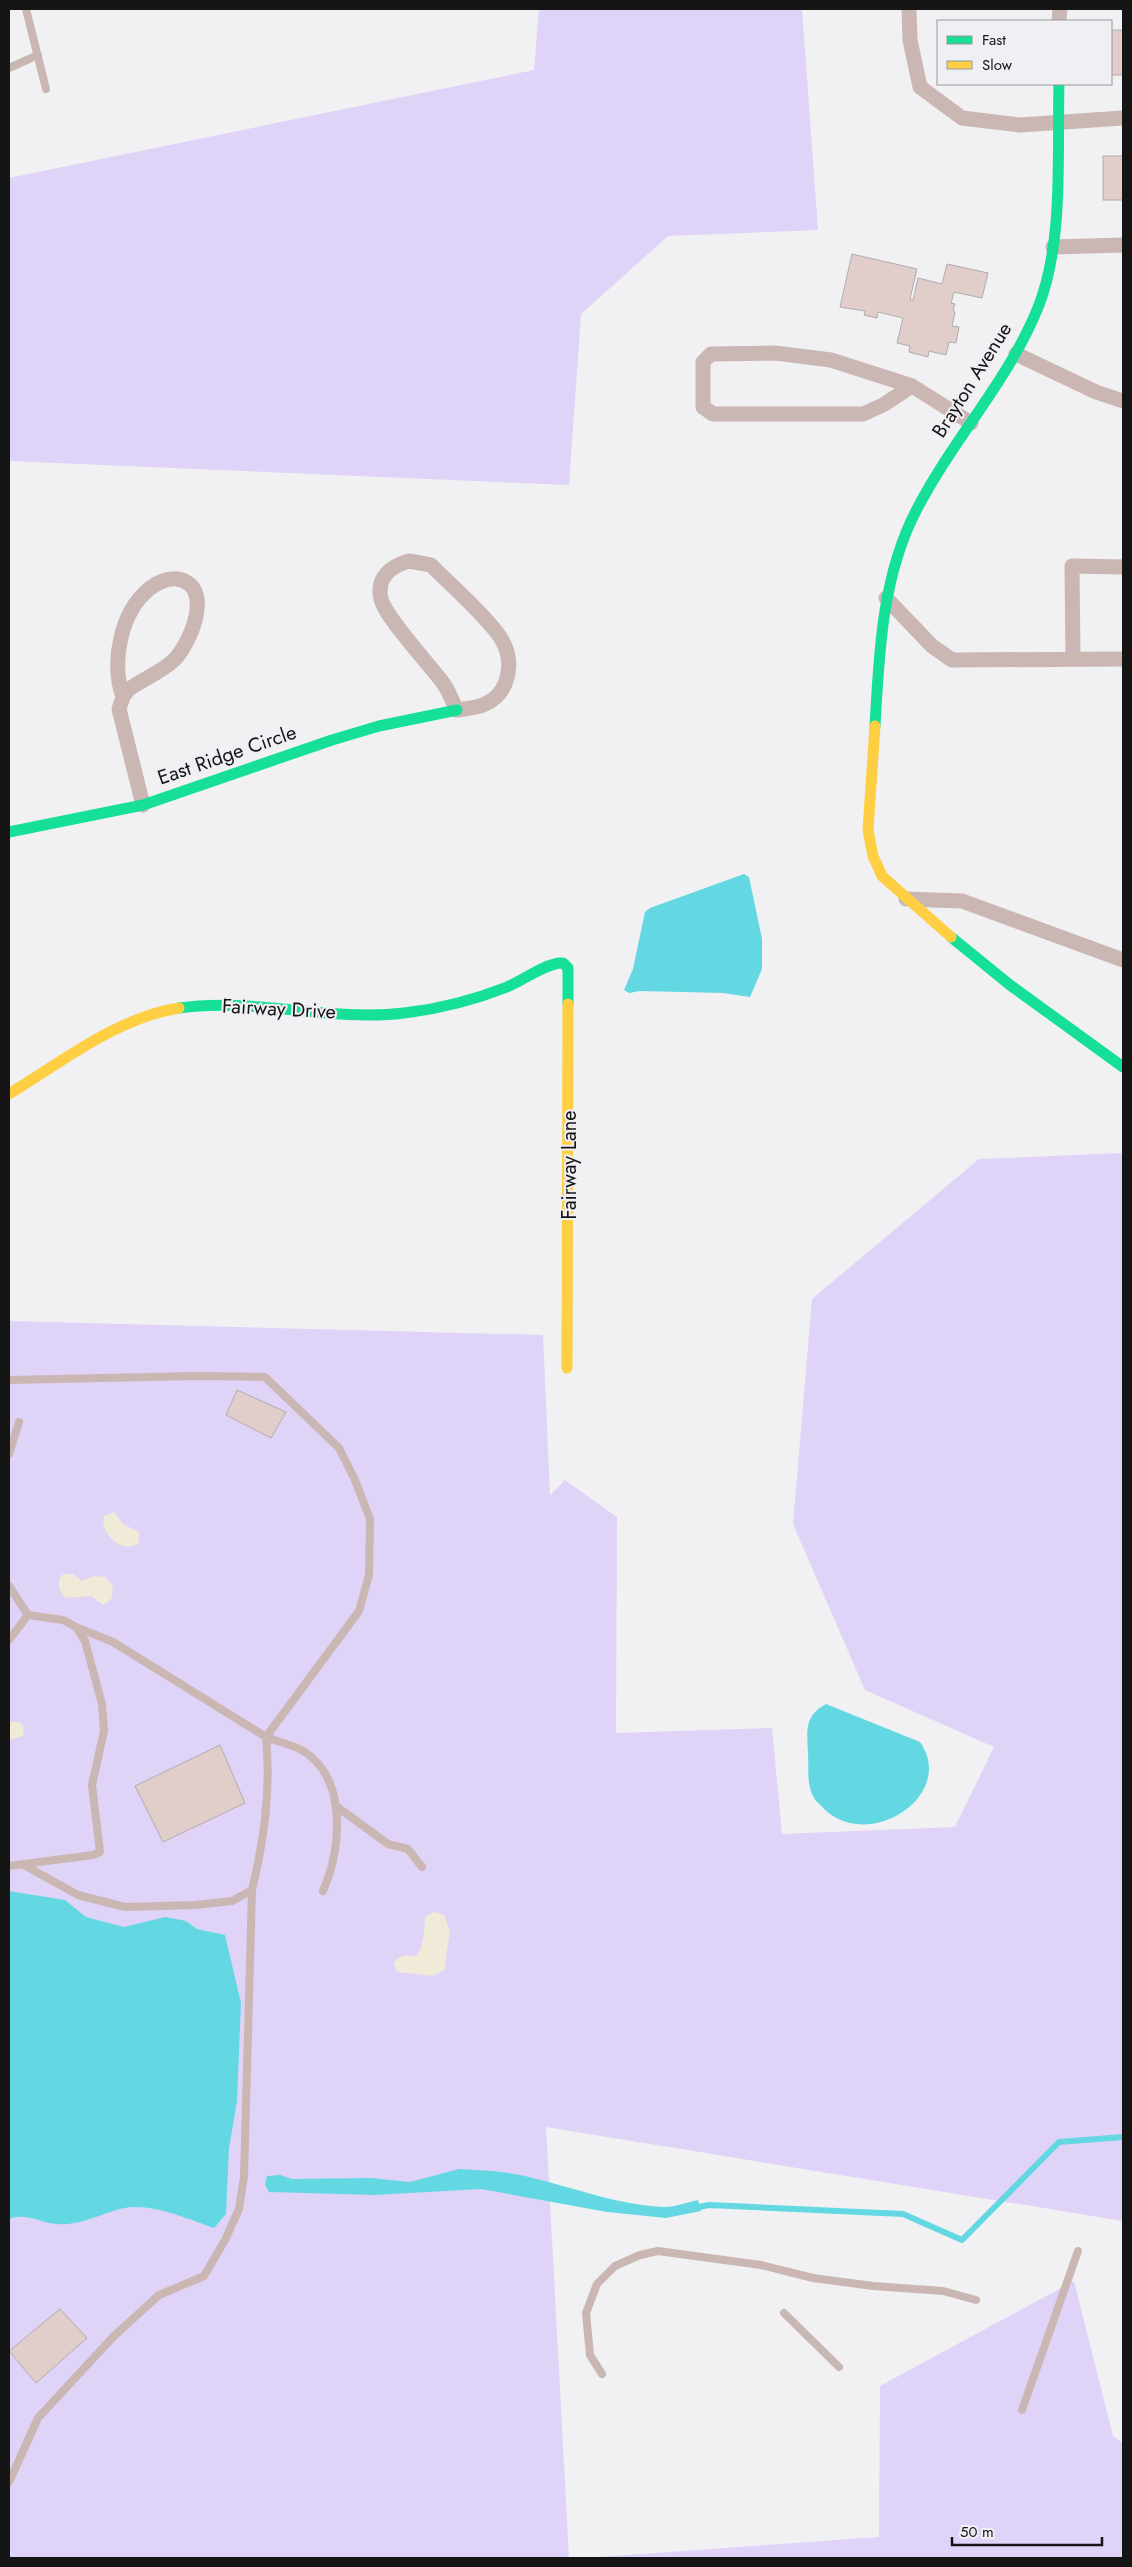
<svg xmlns="http://www.w3.org/2000/svg" width="1132" height="2567" font-family="Jost,sans-serif">
<style>
.green{fill:#e0d3f8}
.sand{fill:#f0ead8}
.water{fill:#63d8e3}
.lines{fill:none;stroke-linecap:round;stroke-linejoin:round}
.stream{stroke:#63d8e3;stroke-width:6}
.building{fill:#e1cdc9;stroke:#aeadae}
.lane{stroke:#cab6b2;stroke-width:8}
.street{stroke:#cab6b2;stroke-width:15}
.fast{stroke:#16e098;stroke-width:11}
.slow{stroke:#ffcf43;stroke-width:11}
.labels{text-anchor:middle;dominant-baseline:central;stroke-width:4;stroke-linejoin:round;paint-order:stroke}
.street-label{font-size:20px;fill:#151516;stroke:#f0eff4}
</style>
<rect width="100%" height="100%" fill="#f1f0f3"/>
<g class="green">
<path d="M539,9H802L818,230L668,236L581,314L569,485L9,461V178L534,70Z"/>
<path d="M1123,1153V2221L546,2127L569,2558H9V1321L543,1335L550,1495L565,1480L617,1517L616,1733L772,1728L782,1834L955,1827L994,1747L865,1690L793,1524L812,1299L979,1159Z"/>
<path d="M1074,2281L1113,2436L1123,2443V2558H585L879,2537L880,2386Z"/>
</g>
<g class="sand">
<path d="M114,1512L123,1524L139,1532V1542C124,1557 99,1533 104,1516Z"/>
<path d="M64,1574H73L82,1581L94,1576L106,1577L113,1588L112,1598L103,1605L91,1596L67,1598C58,1593 57,1585 61,1576Z"/>
<path d="M9,1722H20L24,1728L23,1736L9,1740Z"/>
<path d="M434,1912L444,1915L450,1932L444,1970L432,1976L397,1972L394,1964C398,1954 407,1955 416,1956C423,1951 425,1926 425,1917Z"/>
</g>
<g class="water">
<path d="M744,874L749,877L762,939V969L750,997L723,993L640,991L629,993L624,990L633,969L645,912L650,908Z"/>
<path d="M826,1704L920,1742C957,1794 871,1853 824,1809C821,1805 816,1802 814,1798C806,1784 809,1768 808,1753C807,1731 804,1716 826,1704Z"/>
<path d="M9,1891L65,1900L86,1917L124,1927L165,1917L186,1921L197,1929L225,1935L241,2003L237,2101L229,2148L226,2214L214,2228C187,2219 153,2203 124,2208C102,2213 81,2226 57,2224C40,2223 26,2212 9,2219Z"/>
<path d="M459,2169C480,2170 500,2171 520,2175C568,2185 614,2205 665,2207C675,2207 688,2202 698,2200L701,2211L666,2218L637,2215L607,2212L481,2189L374,2195L269,2192L265,2185L267,2176L280,2175L292,2179L371,2178L410,2182Z"/>
</g>
<g class="lines">
<path class="stream" d="M694,2208L709,2205L903,2214L962,2240L1059,2142L1123,2137"/>
</g>
<g class="building">
<rect x="1111" y="30" width="12" height="45"/>
<rect x="1103" y="156" width="20" height="44"/>
<path d="M852,254L917,269L910,299L913,300L918,278L942,284L947,264L988,273L982,298L954,292L951,303L955,304L953,311L955,312L952,326L959,327L956,343L949,342L946,355L929,351L928,357L909,352L910,346L897,343L903,318L878,312L877,318L864,315L865,311L840,307Z"/>
<path d="M237,1390L286,1412L271,1438L226,1415Z"/>
<path d="M220,1745L245,1803L163,1842L135,1786Z"/>
<path d="M60,2309L87,2338L36,2383L9,2351Z"/>
</g>
<g class="lines">
<g class="lane">
<path d="M26,9L46,89"/>
<path d="M9,68L38,55"/>
<path d="M9,1380L196,1376L265,1377L339,1448L355,1480L370,1519L369,1575L359,1611L266,1737L113,1642L76,1627"/>
<path d="M9,1454L19,1422"/>
<path d="M9,1586L28,1615"/>
<path d="M9,1640L28,1615L63,1620L76,1627L85,1641L102,1704L104,1731L92,1785L100,1852L93,1855L9,1866"/>
<path d="M336,1806L388,1844L408,1849L422,1867"/>
<path d="M22,1864L78,1895L125,1907L196,1905L232,1901L252,1890C264,1841 271,1787 266,1737C278,1742 294,1745 305,1752C348,1781 341,1851 323,1891"/>
<path d="M784,2313L839,2367"/>
<path d="M602,2374L590,2355L586,2313L597,2284L615,2266L640,2255L658,2251L761,2265L813,2278L873,2286L943,2291L976,2300"/>
<path d="M1022,2410L1078,2251"/>
<path d="M9,2482L38,2418L113,2337L159,2295L204,2276L225,2240L239,2209L244,2177L252,1890"/>
</g>
<g class="street">
<path d="M909,9L910,40L920,87L962,118L1020,125L1123,118"/>
<path d="M1059,21L1060,9"/>
<path d="M1053,247L1123,245"/>
<path d="M1016,354L1096,392L1123,401"/>
<path d="M912,386L883,405L863,414H713L703,407V362L711,354L775,353L831,360L912,386L971,423"/>
<path d="M409,561L431,565L436,570C454,588 490,620 502,640C515,663 509,695 483,705C475,708 465,709 457,710C452,701 449,691 443,683C430,665 385,617 381,599C376,577 391,566 409,561Z"/>
<path d="M886,598L932,646L952,660L1123,659"/>
<path d="M1073,659L1072,566L1123,567"/>
<path d="M123,697C111,663 120,613 149,589C156,583 167,578 177,579C215,585 191,642 175,659C162,672 143,679 128,690L123,697L119,709L143,805"/>
<path d="M906,899L962,901L1123,960"/>
</g>
<g class="fast">
<path d="M875,726C879,653 882,575 917,509C953,439 1010,379 1039,305C1064,240 1057,153 1059,84"/>
<path d="M9,832L143,805L332,740L379,726L457,710"/>
<path d="M951,937L1010,985L1123,1067"/>
<path d="M179,1008C253,997 329,1022 404,1013C439,1009 474,1000 507,987C524,980 541,966 559,963H563L568,968V1004"/>
</g>
<g class="slow">
<path d="M875,726L868,830L873,856L882,876L951,937"/>
<path d="M9,1094C62,1062 116,1018 179,1008"/>
<path d="M567,1368L568,1004"/>
</g>
</g>
<g class="labels">
<g class="street-label">
<text transform="translate(972 380) rotate(-58)">Brayton Avenue</text>
<text transform="translate(227 755) rotate(-19)">East Ridge Circle</text>
<text transform="translate(279 1009) rotate(3)">Fairway Drive</text>
<text transform="translate(569 1165) rotate(-90)">Fairway Lane</text>
</g>
</g>
<rect width="1132" height="2567" fill="none" stroke="#151516" stroke-width="20"/>
<rect x="937" y="20" width="175" height="65" fill="#f0eff4" stroke="#98989b"/>
<rect x="947" y="36" width="25" height="8" fill="#16e098" stroke="#98989b"/>
<text x="982" y="45" font-size="15" fill="#151516">Fast</text>
<rect x="947" y="61" width="25" height="8" fill="#ffcf43" stroke="#98989b"/>
<text x="982" y="70" font-size="15" fill="#151516">Slow</text>
<path d="M952 2537v8h150v-8" fill="none" stroke="#151516" stroke-width="2.5"/>
<text x="960" y="2537" font-size="15" fill="#151516" stroke="#f0eff4" stroke-width="4" paint-order="stroke">50 m</text>
</svg>
